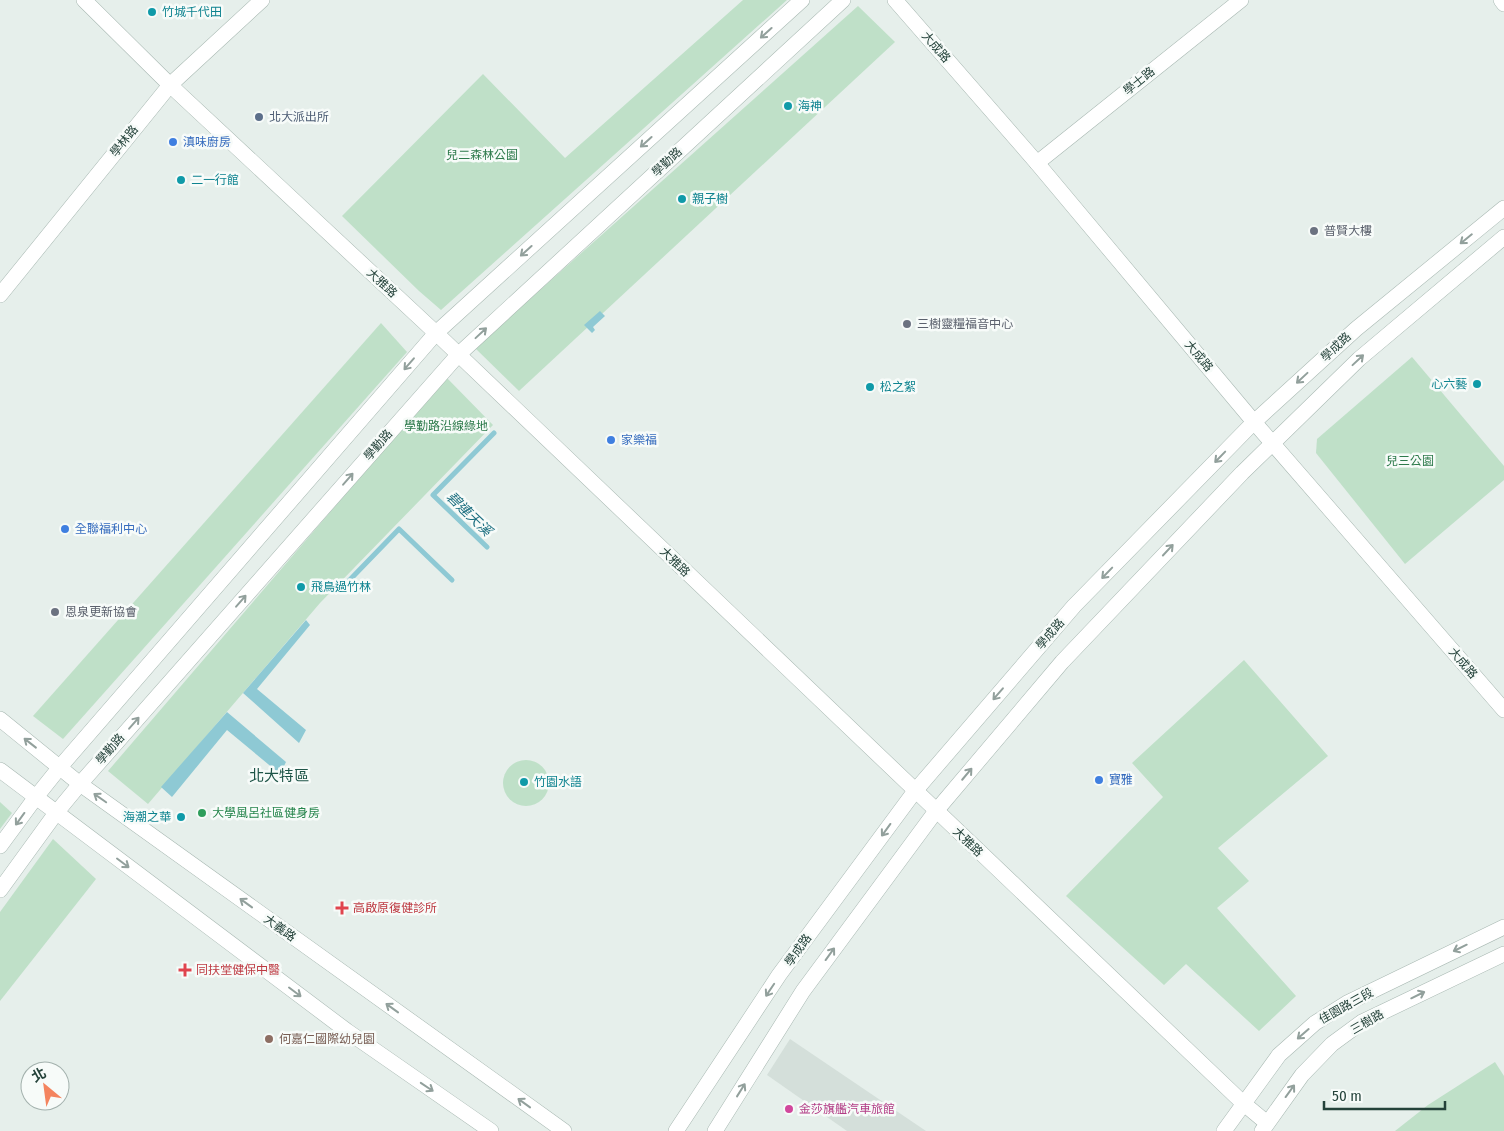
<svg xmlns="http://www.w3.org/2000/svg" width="1504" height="1131" font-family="'Fira Sans Condensed','Noto Sans TC',sans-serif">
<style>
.built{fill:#d4dfda}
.green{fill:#bfe0c8}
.water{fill:#8ec9d4}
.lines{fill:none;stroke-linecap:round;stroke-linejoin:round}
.stream{stroke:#8ec9d4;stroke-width:5}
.minor-casing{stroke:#a8b8b2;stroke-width:16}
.tertiary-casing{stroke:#a8b8b2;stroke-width:16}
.minor{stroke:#fff;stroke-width:15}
.tertiary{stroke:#fff;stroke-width:15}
.oneway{stroke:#92a09c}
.culture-dot{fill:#0f9aa8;stroke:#f7fbf9;stroke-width:2}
.service-dot{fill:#5c6f8a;stroke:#f7fbf9;stroke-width:2}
.shop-dot{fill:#3f7fe0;stroke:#f7fbf9;stroke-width:2}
.worship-dot{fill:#6b7280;stroke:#f7fbf9;stroke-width:2}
.leisure-dot{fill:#2e9e5b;stroke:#f7fbf9;stroke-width:2}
.health-dot{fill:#e0444e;stroke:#f7fbf9;stroke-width:2}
.education-dot{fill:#8d6e63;stroke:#f7fbf9;stroke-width:2}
.hotel-dot{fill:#d1479c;stroke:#f7fbf9;stroke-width:2}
.labels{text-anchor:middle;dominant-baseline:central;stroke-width:5;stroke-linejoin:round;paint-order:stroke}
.culture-label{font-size:12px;fill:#0d838f;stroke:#f7fbf9;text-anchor:start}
.street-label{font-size:12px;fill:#24423a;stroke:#f7fbf9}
.service-label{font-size:12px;fill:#4e5e75;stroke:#f7fbf9;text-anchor:start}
.shop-label{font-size:12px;fill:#366cbe;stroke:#f7fbf9;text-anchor:start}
.park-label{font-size:12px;fill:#2d7a4b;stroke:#f7fbf9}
.worship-label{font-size:12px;fill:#5b616d;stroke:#f7fbf9;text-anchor:start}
.leisure-label{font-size:12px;fill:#27864d;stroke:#f7fbf9;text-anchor:start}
.health-label{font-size:12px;fill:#be3a42;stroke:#f7fbf9;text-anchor:start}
.education-label{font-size:12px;fill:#785e54;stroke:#f7fbf9;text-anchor:start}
.hotel-label{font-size:12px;fill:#b23c85;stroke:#f7fbf9;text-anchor:start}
.water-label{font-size:14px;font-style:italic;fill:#1c6f80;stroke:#f7fbf9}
.quarter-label{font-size:15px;fill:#1f5548;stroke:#f7fbf9}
</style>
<rect width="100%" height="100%" fill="#e6efeb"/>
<path class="built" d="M790,1039L926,1131H847L767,1075Z"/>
<g class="green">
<path d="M743,0H787L441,310L419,291L342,216L483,74L565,158Z"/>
<path d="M858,6L895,42L519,391L475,348Z"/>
<path d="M381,323L407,352L63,739L33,716Z"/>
<path d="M1412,357L1504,466V480L1405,564L1316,453L1317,439Z"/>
<path d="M446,377L493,425L320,603L148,804L108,771Z"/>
<path d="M1244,660L1328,756L1218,848L1249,881L1217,908L1296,996L1259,1031L1186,964L1164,985L1066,896L1163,797L1132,763Z"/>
<circle cx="526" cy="783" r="23"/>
<path d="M0,802L12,813L0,829Z"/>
<path d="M53,839L96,879L0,1001V912Z"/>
<path d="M1495,1062L1504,1076V1131H1395L1428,1105Z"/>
</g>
<g class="water">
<path d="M600,311L605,316L593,327L595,330L592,333L584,325Z"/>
<path d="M306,620L310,625L257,689L306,730L299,743L243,693Z"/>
<path d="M227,712L286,762L280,774L227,730L172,797L161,787Z"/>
</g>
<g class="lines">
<g class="stream">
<path d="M487,547L433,495L494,433"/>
<path d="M339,591L399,529L452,580"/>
</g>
<defs>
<g id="minor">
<path d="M84,0L170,85L436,333L1243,1103L1267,1123"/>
<path d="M895,0L1037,163L1254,422L1504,710"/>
<path d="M1501,0L1504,4"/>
<path d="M1037,163L1241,0"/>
<path d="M0,295L170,85L262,0"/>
</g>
<g id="tertiary">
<path d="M0,719L80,784L564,1131"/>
<path d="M0,770L347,1031L491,1131"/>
<path d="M0,846L36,797L60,767L436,333L802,0"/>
<path d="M0,890L56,813L80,784L458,355L843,0"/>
<path d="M676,1131L779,975L915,791L1074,606L1254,422L1356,329L1504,208"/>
<path d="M715,1131L803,991L936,811L1062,662L1242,473L1359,359L1504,237"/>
<path d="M1224,1131L1279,1055L1315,1023L1347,1003L1504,927"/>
<path d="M1262,1131L1302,1075L1332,1044L1362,1022L1504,954"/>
</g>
</defs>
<use href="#minor" class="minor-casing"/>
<use href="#tertiary" class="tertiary-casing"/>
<use href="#minor" class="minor"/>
<use href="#tertiary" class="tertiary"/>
</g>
<defs><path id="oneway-shaft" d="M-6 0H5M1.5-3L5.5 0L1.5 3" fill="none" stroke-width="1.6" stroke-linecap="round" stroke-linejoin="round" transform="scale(1.25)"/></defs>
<g class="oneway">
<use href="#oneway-shaft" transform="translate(766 33) rotate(138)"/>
<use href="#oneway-shaft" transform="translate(646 142) rotate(138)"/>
<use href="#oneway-shaft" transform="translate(1466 239) rotate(141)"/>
<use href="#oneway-shaft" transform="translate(526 251) rotate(138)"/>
<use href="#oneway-shaft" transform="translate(481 333) rotate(-43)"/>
<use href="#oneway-shaft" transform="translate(1358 360) rotate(-43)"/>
<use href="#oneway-shaft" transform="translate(409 364) rotate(131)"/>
<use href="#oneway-shaft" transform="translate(1302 378) rotate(137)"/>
<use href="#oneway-shaft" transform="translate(1220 457) rotate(134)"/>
<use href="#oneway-shaft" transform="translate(348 479) rotate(-49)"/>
<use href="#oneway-shaft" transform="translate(1168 550) rotate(-47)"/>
<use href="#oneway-shaft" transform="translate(1107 573) rotate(134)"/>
<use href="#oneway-shaft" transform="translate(241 601) rotate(-49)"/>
<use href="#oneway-shaft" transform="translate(998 694) rotate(131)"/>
<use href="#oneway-shaft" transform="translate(134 723) rotate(-49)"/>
<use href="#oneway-shaft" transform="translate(30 743) rotate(-142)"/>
<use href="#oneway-shaft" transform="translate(967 774) rotate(-50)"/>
<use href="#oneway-shaft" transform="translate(100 798) rotate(-145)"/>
<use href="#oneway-shaft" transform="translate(20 819) rotate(126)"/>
<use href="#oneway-shaft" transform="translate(886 830) rotate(126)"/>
<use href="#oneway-shaft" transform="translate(123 863) rotate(37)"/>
<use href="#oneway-shaft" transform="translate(246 903) rotate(-144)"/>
<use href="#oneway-shaft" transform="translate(1460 948) rotate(154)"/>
<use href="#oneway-shaft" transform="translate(830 954) rotate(-54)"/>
<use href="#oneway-shaft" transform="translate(770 990) rotate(124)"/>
<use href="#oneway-shaft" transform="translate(295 992) rotate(37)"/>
<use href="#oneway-shaft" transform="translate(1418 995) rotate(-26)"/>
<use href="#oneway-shaft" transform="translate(392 1008) rotate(-144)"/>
<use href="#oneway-shaft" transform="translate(1303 1034) rotate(139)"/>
<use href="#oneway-shaft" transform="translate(427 1087) rotate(34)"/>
<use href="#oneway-shaft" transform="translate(741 1090) rotate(-58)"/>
<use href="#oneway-shaft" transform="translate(1290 1091) rotate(-54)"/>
<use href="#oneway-shaft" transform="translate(524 1103) rotate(-144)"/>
</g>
<g class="culture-dot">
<circle cx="152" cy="12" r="5"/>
<circle cx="788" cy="106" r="5"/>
<circle cx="181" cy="180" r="5"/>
<circle cx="682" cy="199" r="5"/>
<circle cx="1477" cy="384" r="5"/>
<circle cx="870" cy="387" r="5"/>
<circle cx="301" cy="587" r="5"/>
<circle cx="524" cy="782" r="5"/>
<circle cx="181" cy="817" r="5"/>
</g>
<circle class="service-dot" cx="259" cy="117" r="5"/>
<g class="shop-dot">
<circle cx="173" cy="142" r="5"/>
<circle cx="611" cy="440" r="5"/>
<circle cx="65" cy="529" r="5"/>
<circle cx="1099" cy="780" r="5"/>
</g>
<g class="worship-dot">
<circle cx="1314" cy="231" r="5"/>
<circle cx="907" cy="324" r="5"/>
<circle cx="55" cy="612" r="5"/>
</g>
<circle class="leisure-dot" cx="202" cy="813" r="5"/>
<g class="health-dot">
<path d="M339.5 900.5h5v5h5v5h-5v5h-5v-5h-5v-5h5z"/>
<path d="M182.5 962.5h5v5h5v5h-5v5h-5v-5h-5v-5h5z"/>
</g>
<circle class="education-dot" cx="269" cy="1039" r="5"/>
<circle class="hotel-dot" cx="789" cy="1109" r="5"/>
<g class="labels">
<g class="culture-label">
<text x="162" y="12">竹城千代田</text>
<text x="798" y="106">海神</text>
<text x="191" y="180">二一行館</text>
<text x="692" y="199">親子樹</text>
<text x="1467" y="384" text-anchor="end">心六藝</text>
<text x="880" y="387">松之絮</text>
<text x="311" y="587">飛鳥過竹林</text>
<text x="534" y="782">竹園水語</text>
<text x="171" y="817" text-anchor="end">海潮之華</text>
</g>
<g class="street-label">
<text transform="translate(936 47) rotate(49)">大成路</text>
<text transform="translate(1139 81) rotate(-39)">學士路</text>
<text transform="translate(124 141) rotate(-51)">學林路</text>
<text transform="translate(667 162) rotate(-43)">學勤路</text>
<text transform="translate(382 283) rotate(43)">大雅路</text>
<text transform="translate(1336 347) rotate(-43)">學成路</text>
<text transform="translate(1199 356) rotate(50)">大成路</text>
<text transform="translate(378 445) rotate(-49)">學勤路</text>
<text transform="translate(675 562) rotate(44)">大雅路</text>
<text transform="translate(1050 634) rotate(-49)">學成路</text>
<text transform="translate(1463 663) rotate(49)">大成路</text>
<text transform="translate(110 749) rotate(-49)">學勤路</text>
<text transform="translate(968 842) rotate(44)">大雅路</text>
<text transform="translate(280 928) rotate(36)">大義路</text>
<text transform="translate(798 950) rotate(-54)">學成路</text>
<text transform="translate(1346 1006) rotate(-29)">佳園路三段</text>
<text transform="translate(1367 1022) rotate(-30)">三樹路</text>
</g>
<g class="service-label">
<text x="269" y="117">北大派出所</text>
</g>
<g class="shop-label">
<text x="183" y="142">滇味廚房</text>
<text x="621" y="440">家樂福</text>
<text x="75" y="529">全聯福利中心</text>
<text x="1109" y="780">寶雅</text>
</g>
<g class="park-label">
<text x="482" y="155">兒二森林公園</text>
<text x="446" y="426">學勤路沿線綠地</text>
<text x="1410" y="461">兒三公園</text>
</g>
<g class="worship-label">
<text x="1324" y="231">普賢大樓</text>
<text x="917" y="324">三樹靈糧福音中心</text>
<text x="65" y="612">恩泉更新協會</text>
</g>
<g class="leisure-label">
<text x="212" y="813">大學風呂社區健身房</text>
</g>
<g class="health-label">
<text x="353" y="908">高啟原復健診所</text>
<text x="196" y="970">同扶堂健保中醫</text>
</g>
<g class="education-label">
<text x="279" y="1039">何嘉仁國際幼兒園</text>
</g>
<g class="hotel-label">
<text x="799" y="1109">金莎旗艦汽車旅館</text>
</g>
<g class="water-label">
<text transform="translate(469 514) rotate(44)">碧連天溪</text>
</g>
<g class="quarter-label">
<text x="279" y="776">北大特區</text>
</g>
</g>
<g transform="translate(45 1086) rotate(331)"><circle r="24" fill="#f7fbf9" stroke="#a3b1ad"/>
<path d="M0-4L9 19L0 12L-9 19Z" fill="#f4845f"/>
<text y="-8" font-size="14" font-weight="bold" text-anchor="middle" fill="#24423a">北</text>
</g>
<path d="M1324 1101v8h121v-8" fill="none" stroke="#24423a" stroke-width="2.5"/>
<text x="1332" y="1101" font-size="15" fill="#24423a" stroke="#f7fbf9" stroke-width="4" paint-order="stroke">50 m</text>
</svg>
